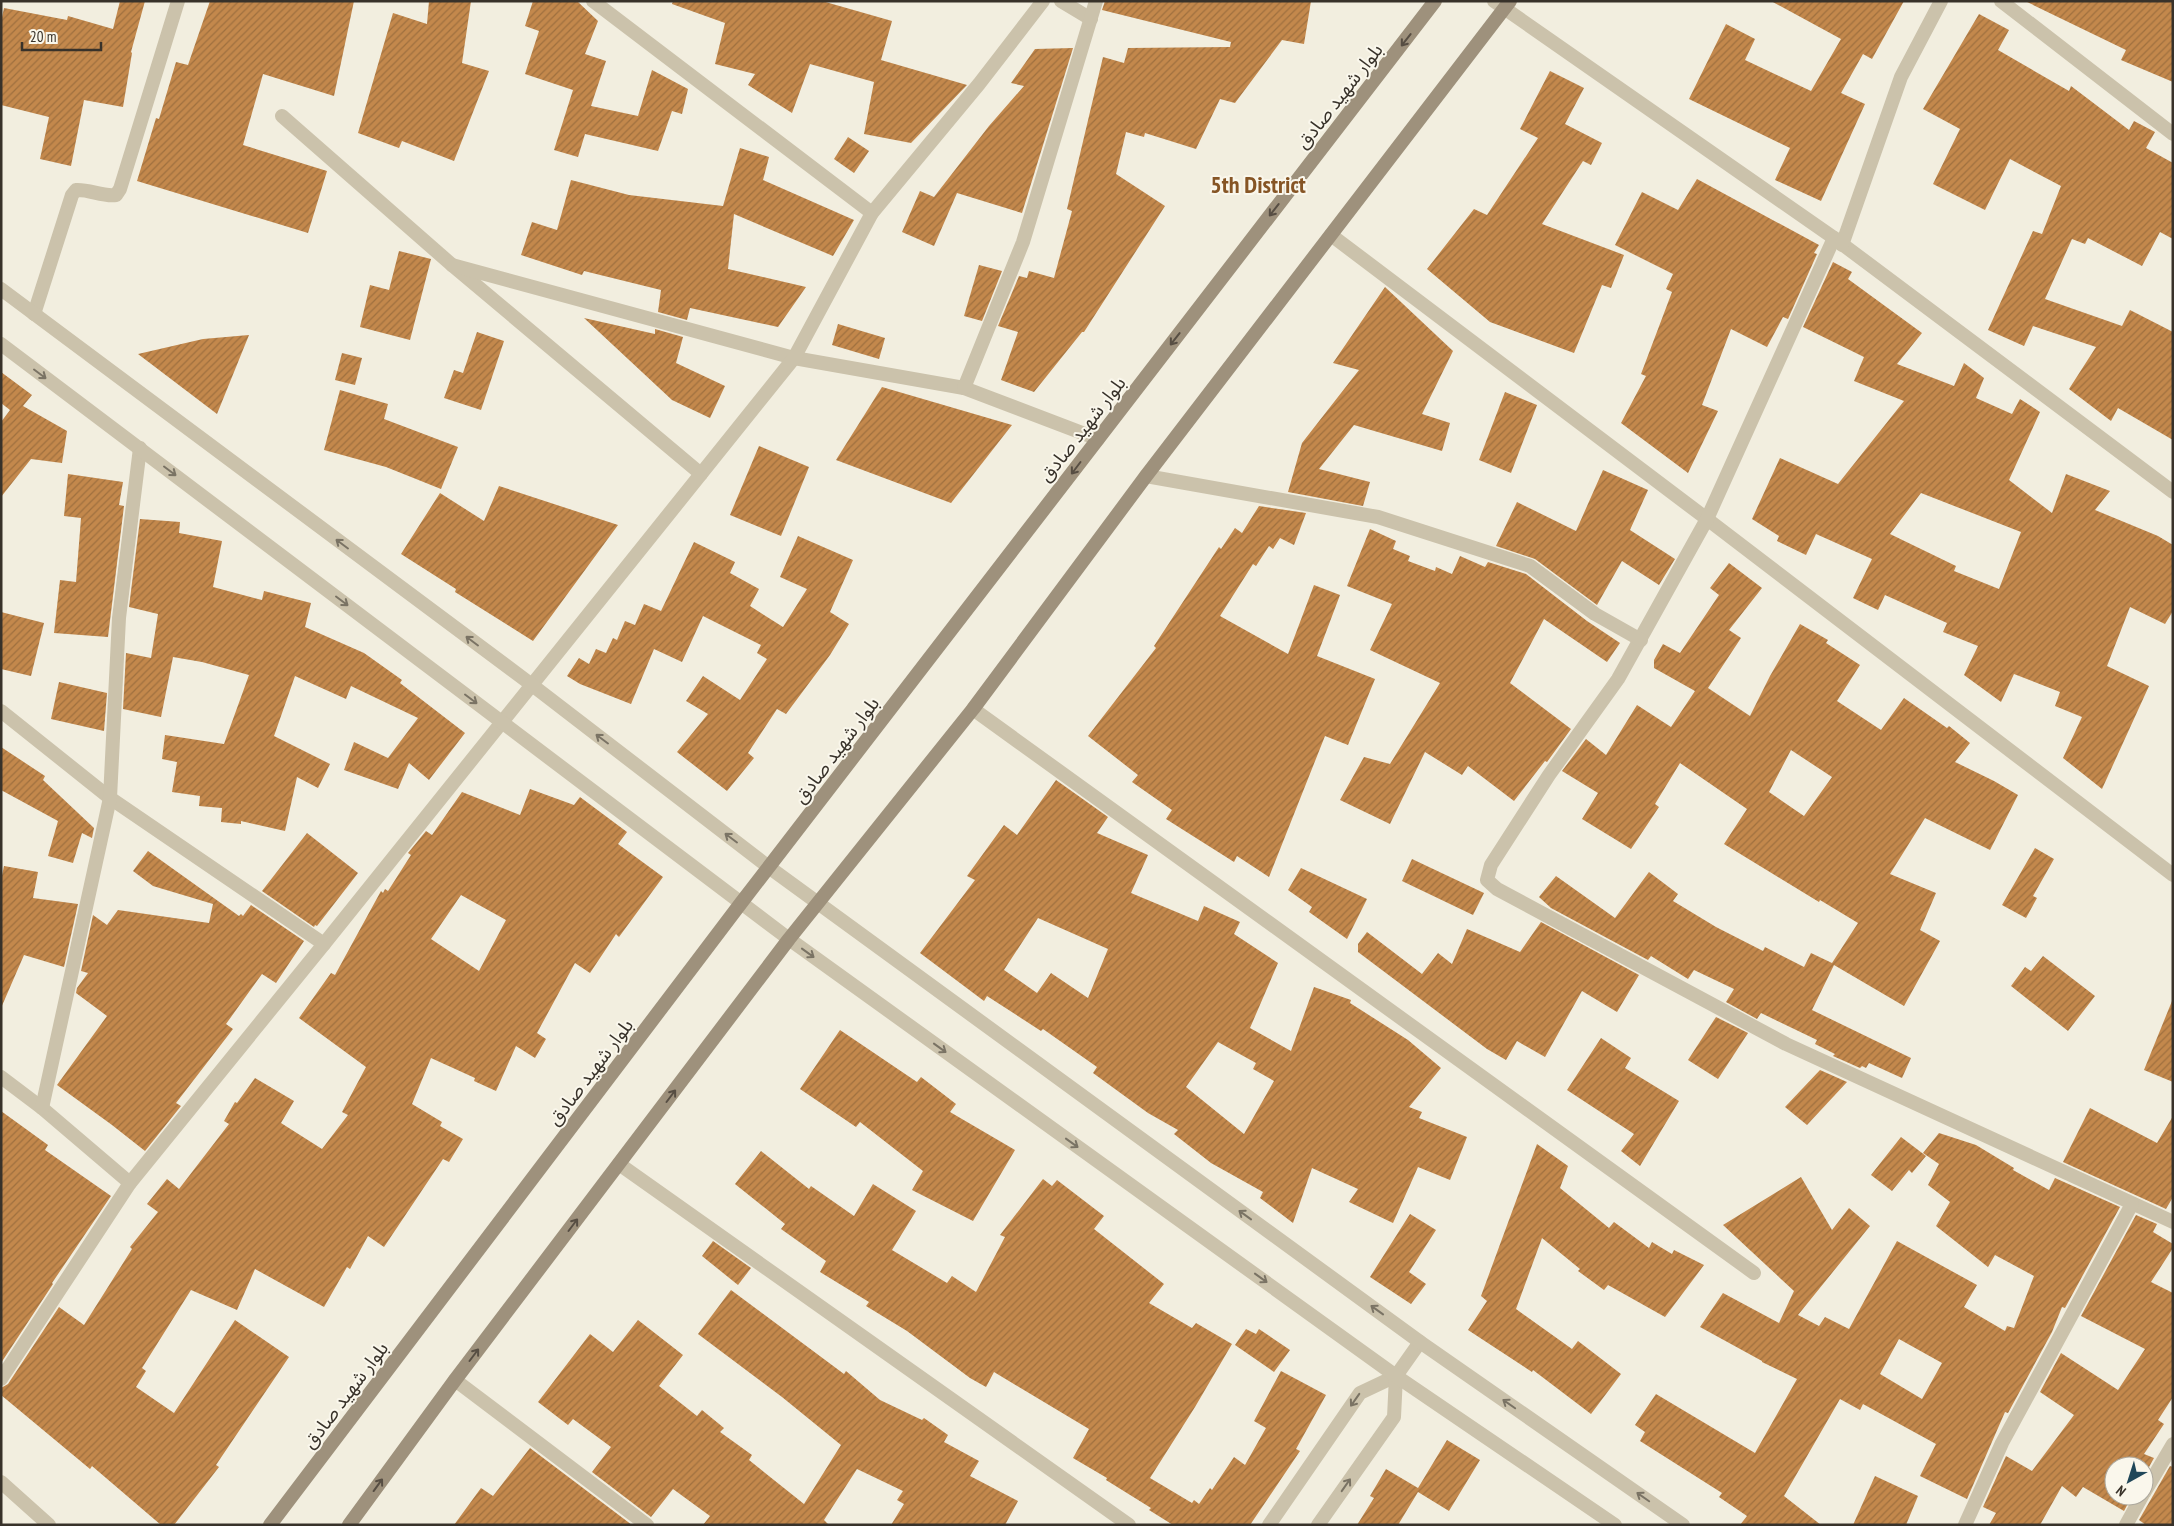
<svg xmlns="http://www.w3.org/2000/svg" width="2174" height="1526" font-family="'PT Sans Narrow','Noto Sans Arabic',sans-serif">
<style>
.building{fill:url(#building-hatch);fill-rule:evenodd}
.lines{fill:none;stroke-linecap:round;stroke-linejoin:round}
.minor{stroke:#cbc2ab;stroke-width:14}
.tertiary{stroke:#cbc2ab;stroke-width:14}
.secondary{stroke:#9e917c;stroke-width:14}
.oneway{stroke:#574e43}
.oneway2{stroke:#7a7364}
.labels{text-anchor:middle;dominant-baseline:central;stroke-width:4;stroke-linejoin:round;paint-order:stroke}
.street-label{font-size:19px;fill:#38322a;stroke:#faf7ec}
.district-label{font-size:24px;font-weight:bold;fill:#865525;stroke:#faf7ec}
</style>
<defs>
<pattern id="building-hatch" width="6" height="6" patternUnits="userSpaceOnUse" patternTransform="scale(1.25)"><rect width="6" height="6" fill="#c3884c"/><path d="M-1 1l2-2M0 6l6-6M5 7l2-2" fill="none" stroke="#9f703f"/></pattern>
</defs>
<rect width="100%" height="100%" fill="#f2eedf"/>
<g class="building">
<path d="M120,1H145L131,52L132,53L123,107L84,100L71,166L40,159L49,117L1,105V22L4,8L67,20L68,16L113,29Z"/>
<path d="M210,1H354L334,96L263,74L243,145L327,171L308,233L137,181L156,118L159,119L176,62L188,65Z"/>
<path d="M429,1H471L462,63L489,71L454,161L402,141L399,148L358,133L393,13L427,24Z"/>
<path d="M533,1H577L598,21L585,54L606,61L591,106L638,116L652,70L688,89L682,114L672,111L658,151L585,134L578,157L554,150L573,90L525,74L539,31L525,26Z"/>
<path d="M673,1H822L892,21L881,60L967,85L911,143L864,134L874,82L810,64L792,113L748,85L755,74L715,64L725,23L672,4Z"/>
<path d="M1105,1H1311L1304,44L1282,40L1235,103L1220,99L1196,149L1145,133L1144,137L1126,132L1116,174L1165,206L1084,332H1082L1034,392L1001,380L1018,332L998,326L1019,276L1027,278L1029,271L1054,278L1072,211L1067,209L1103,57L1124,63L1128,48L1230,47L1231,42L1102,10Z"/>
<path d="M1771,1H1904L1872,59L1863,54L1841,93L1865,104L1821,201L1775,180L1790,148L1689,99L1726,24L1755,39L1745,60L1811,91L1841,39Z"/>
<path d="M2025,1H2173V82L2121,60L2126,50Z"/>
<path d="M1979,14L2009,30L1998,50L2069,91L2071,86L2129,130L2134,121L2155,132L2146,148L2173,163V239L2160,232L2142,266L2088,238L2085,244L2072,239L2045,299L2122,326L2130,310L2173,332V440L2118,408L2111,421L2069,389L2096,347L2033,326L2024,346L1988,330L2033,231L2042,234L2061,186L2010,159L1985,210L1933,184L1960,129L1923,109Z"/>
<path d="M1073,48L1022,213L957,193L934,246L902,232L920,191L934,197L989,126L1024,86L1011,83L1035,49Z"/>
<path d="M1550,71L1584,88L1565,124L1602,143L1591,165L1583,161L1542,224L1624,255L1611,288L1602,285L1574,353L1490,322L1427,269L1474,209L1487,215L1538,138L1520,129Z"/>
<path d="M848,137L869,151L854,173L834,159Z"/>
<path d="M740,148L769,157L763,180L854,220L833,256L734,214L728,269L806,287L778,327L690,308L687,320L658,312L661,290L584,271L582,275L521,255L532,222L557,230L571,180L629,195L723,206Z"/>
<path d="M1697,179L1819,245L1814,253L1817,254L1788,319L1783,317L1767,347L1731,329L1702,405L1718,411L1688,473L1621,423L1646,376L1641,374L1672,292L1666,289L1673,274L1615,245L1642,192L1678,210Z"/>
<path d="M399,251L431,259L410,340L360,327L370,285L389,290Z"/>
<path d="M1833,262L1852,272L1848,279L1922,333L1897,364L1954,386L1964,363L1984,378L1976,398L2012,414L2020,399L2040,412L2009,480L2052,513L2066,474L2110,491L2095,510L2158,536L2173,545V611L2165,624L2130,607L2107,666L2149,686L2102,789L2063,758L2082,717L2055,706L2060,692L2014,674L2001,702L1964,675L1978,646L1943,632L1947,623L1885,595L1878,610L1853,598L1872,559L1816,534L1806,555L1777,541L1779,536L1752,519L1780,458L1838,484L1904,401L1854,381L1864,357L1803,327ZM1921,493L2021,532L1999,589L1954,571L1956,566L1890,534Z"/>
<path d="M979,265L1002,271L982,321L964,316Z"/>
<path d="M1385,287L1453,351L1422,414L1450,423L1442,451L1354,425L1319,469L1370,482L1363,506L1288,492L1302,443L1359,370L1333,363Z"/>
<path d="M584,318L655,334V329L683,337L676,363L725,386L710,418L672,400Z"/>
<path d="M838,324L885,338L879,359L832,345Z"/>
<path d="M477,332L504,341L481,410L444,398L454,370L463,373Z"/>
<path d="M249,335L217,414L138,354L203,339Z"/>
<path d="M342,353L362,358L355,385L335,380Z"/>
<path d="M1,372L32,395L23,406L67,431L62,463L31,459L1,497V422L10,410L1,403Z"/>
<path d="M882,387L1012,425L951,503L836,460Z"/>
<path d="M340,390L388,404L384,419L458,447L441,489L386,467L324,450Z"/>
<path d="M1505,392L1537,405L1511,473L1479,460Z"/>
<path d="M759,446L809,467L781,536L730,515Z"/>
<path d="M1603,470L1648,490L1630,530L1675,559L1659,585L1622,561L1597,605L1535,559L1496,546L1517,502L1576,531Z"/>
<path d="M68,474L123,482L119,505L124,506L108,637L54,633L60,580L76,582L81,518L64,516Z"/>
<path d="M499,486L618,525L533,641L455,592L456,589L401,554L440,493L484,521Z"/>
<path d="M1259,506L1306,513L1294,545L1280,538L1273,549L1269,546L1256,566L1253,564L1220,616L1288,654L1314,585L1340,595L1317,656L1375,679L1348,745L1325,736L1269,877L1237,856L1234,862L1166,819L1172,810L1132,782L1138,775L1088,736L1156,648L1154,646L1219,547L1221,549L1235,528L1242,533Z"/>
<path d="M140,519L180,522L179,533L222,541L213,587L262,600L264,591L311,603L305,627L364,653L402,680L400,683L465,733L429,780L409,763L398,789L344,770L354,742L388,758L418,718L351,686L346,699L295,676L274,736L330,764L318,788L297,777L285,831L241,821V824L221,822L222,808L199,806L200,796L172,792L177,762L162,759L165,735L224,744L249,675L202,662L173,657L161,717L123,709L126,653L151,658L158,614L129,607Z"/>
<path d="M1370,529L1396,541L1393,549L1410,556L1408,561L1435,571L1436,567L1452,574L1460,556L1485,567L1488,562L1526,574L1587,621L1620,643L1607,662L1544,619L1510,683L1571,729L1547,762L1545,761L1514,801L1468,766L1462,775L1425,752L1390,824L1340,800L1364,757L1390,764L1440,683L1370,650L1392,604L1347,586Z"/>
<path d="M798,536L853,560L830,612L849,624L830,655L786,714L777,709L748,753L754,758L727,791L677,752L708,714L686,701L703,676L740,700L767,659L757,653L761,645L703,616L682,662L654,649L631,704L580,684L567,676L579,658L589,664L596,649L606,653L613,638L617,640L625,621L635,625L644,604L661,611L694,542L735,562L730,573L759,589L750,606L783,627L807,589L780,577Z"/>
<path d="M1729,563L1762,588L1729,630L1741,638L1708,688L1750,716L1770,676L1800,624L1828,640L1826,643L1860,665L1837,701L1881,730L1904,698L1947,728L1949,726L1970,743L1955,762L1994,781L2018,795L1990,850L1925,818L1890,874L1936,893L1920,930L1940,941L1904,1006L1834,965L1812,1010L1911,1058L1902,1078L1869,1063L1866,1068L1862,1066L1860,1068L1833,1056L1835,1054L1815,1044L1817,1040L1761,1013L1757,1019L1726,1002L1734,989L1694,970L1688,979L1651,956L1648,960L1551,908L1539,897L1556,876L1615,918L1649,872L1678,894L1673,901L1716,927L1763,951L1765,947L1804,967L1811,953L1832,963L1858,923L1820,900L1819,902L1724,844L1747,809L1680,763L1655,804L1659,807L1631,849L1582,819L1598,793L1562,771L1586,739L1606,755L1637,705L1671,727L1695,691L1654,668V660L1663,644L1680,653L1719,595L1710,588ZM1791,750L1832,777L1804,816L1769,792Z"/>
<path d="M1,612L44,623L31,676L1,669Z"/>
<path d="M59,682L107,693L104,731L51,719Z"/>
<path d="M1,747L45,776L43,780L94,828L92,838L82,833L73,863L48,856L58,821L1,790Z"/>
<path d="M1056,780L1108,817L1097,833L1148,855L1131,893L1198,921L1204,906L1240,922L1234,934L1278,963L1250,1028L1291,1051L1314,987L1351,1000L1350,1003L1408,1040L1441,1068L1409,1107L1422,1112L1419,1118L1467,1137L1450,1180L1418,1167L1393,1223L1349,1202L1358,1189L1312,1168L1293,1223L1260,1198L1263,1192L1211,1163L1174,1134L1178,1130L1148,1113L1093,1073L1097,1067L1043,1029L1041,1031L987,996L984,1001L920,953L975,880L967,876L1004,825L1017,835ZM1038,918L1108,949L1088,998L1051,973L1037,993L1004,970ZM1218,1042L1256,1063L1253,1069L1274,1081L1244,1134L1186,1087Z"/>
<path d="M530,789L574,805L580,797L627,832L618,844L663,877L619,937L616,934L590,973L575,963L537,1033L546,1039L535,1058L516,1046L496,1091L474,1081L475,1078L431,1058L412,1104L442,1122L440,1126L463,1139L449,1162L443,1159L384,1247L368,1236L350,1269L347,1267L324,1307L255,1269L237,1310L191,1290L142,1368L146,1371L136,1387L174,1413L235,1320L289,1357L216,1465L219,1467L174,1525H161L92,1466L90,1469L1,1395V1388L8,1384L59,1307L84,1325L132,1249L130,1247L158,1212L147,1204L167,1179L179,1189L229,1124L224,1121L235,1102L237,1103L255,1078L294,1101L281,1123L322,1149L348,1115L342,1112L366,1067L299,1018L331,973L335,975L381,891L383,893L385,889L388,891L411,855L408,853L426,831L432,835L462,792L520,815ZM461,895L506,920L479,971L431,939Z"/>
<path d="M307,833L358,873L317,926L315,925L314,927L262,891Z"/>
<path d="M2035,848L2054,859L2033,896L2037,898L2026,918L2002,905Z"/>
<path d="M148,851L239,916L241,914L243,916L251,905L304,941L276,983L262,974L226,1024L233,1029L176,1103L181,1106L145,1151L112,1125L57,1085L107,1016L76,993L77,988L88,973L81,971L93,915L107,925L118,910L209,923L213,904L153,886L133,871Z"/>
<path d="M1412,859L1484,893L1473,915L1402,881Z"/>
<path d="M4,866L38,872L33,898L78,904L64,967L24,955L1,1008V880Z"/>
<path d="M1301,868L1367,899L1347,939L1309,912L1312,907L1288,890Z"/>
<path d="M1541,922L1639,975L1617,1012L1582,991L1545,1057L1517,1041L1506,1060L1487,1049L1358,952V944L1367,932L1422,974L1438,953L1452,964L1467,929L1520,952Z"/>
<path d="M2043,956L2095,996L2068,1031L2011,986L2025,967L2031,971Z"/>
<path d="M2172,1001H2173V1082L2144,1070Z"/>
<path d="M1716,1017L1748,1033L1718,1079L1688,1060Z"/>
<path d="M840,1030L917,1082L921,1077L956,1104L950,1112L1015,1150L973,1221L912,1190L923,1171L860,1122L856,1127L800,1089Z"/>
<path d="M1601,1038L1631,1058L1625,1068L1679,1101L1640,1166L1621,1151L1634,1134L1567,1090Z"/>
<path d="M1820,1070L1847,1082L1807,1125L1785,1107Z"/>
<path d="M2090,1108L2157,1143L2173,1116V1197L2166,1209L2063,1162Z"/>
<path d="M1,1111L48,1145L45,1150L111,1196L52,1283L53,1284L1,1363Z"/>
<path d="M1939,1133L1976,1145L2014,1168L2013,1170L2049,1190L2055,1178L2120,1207L2065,1308L2062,1307L2052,1332L2008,1413L2005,1412L1967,1499L1920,1476L1936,1444L1863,1404L1860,1410L1840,1399L1784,1496L1821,1525H1740L1747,1516L1719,1497L1722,1493L1640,1441L1645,1432L1635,1425L1656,1394L1755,1453L1797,1379L1762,1362V1361L1700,1327L1723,1293L1779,1323L1794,1291L1723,1225L1801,1177L1832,1230L1849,1208L1870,1226L1798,1315L1819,1326L1825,1317L1849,1329L1897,1241L1977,1285L1964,1307L2005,1331L2007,1326L2014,1328L2034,1276L1995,1255L1988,1267L1936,1226L1950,1202L1928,1185L1939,1164L1923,1153ZM1899,1339L1942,1363L1922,1399L1880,1374Z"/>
<path d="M1901,1137L1926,1156L1912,1173L1909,1170L1892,1191L1871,1175Z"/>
<path d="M1537,1144L1568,1166L1560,1188L1609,1228L1614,1222L1649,1248L1652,1242L1672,1254L1674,1250L1704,1265L1665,1317L1608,1285L1604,1290L1578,1271L1580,1269L1542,1238L1516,1309L1572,1349L1578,1341L1621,1374L1591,1414L1533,1370L1532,1372L1468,1330L1487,1301L1481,1296Z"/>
<path d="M761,1151L809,1189L811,1186L854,1216L873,1184L916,1211L892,1250L947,1283L952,1276L976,1292L1005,1237L1000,1235L1043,1179L1052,1186L1057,1180L1104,1216L1094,1229L1164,1284L1149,1303L1192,1328L1196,1323L1232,1344L1195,1407L1150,1478L1192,1503L1194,1500L1199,1504L1210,1488L1212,1490L1234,1457L1245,1465L1266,1428L1254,1421L1281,1371L1326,1395L1296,1449L1300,1451L1250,1525H1173L1149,1510L1151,1508L1106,1480L1107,1478L1073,1458L1089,1429L994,1372L986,1387L970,1378L907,1331L866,1306L869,1302L820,1272L826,1261L781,1229L785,1224L735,1184Z"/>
<path d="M1410,1214L1436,1230L1409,1272L1426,1284L1411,1304L1370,1277Z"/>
<path d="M2136,1215L2157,1224L2153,1232L2173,1244V1248L2151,1282L2173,1293V1397L2158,1420L2164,1424L2144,1454L2154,1458L2144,1476V1466H2114V1496H2132L2124,1511L2083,1487L2076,1497L2062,1486L2040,1525H1989L1996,1513L1983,1507L2006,1456L2032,1471L2074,1415L2040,1392L2061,1353L2118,1390L2145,1349L2081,1316Z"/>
<path d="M713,1241L751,1268L738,1285L702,1256Z"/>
<path d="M731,1290L844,1374L846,1371L880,1400L922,1420L924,1418L948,1435L944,1442L979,1461L970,1476L1018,1501L1005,1525H891L904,1504L897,1500L903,1491L857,1469L824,1520L829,1525H703L710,1516L673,1489L651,1517L592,1472L611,1447L573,1419L568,1425L538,1402L590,1334L613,1352L638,1320L683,1355L659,1386L697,1416L702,1410L724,1428L720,1432L752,1455L749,1460L804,1504L841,1445L782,1397L698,1334Z"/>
<path d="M1246,1329L1256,1334L1259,1329L1290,1350L1274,1372L1235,1345Z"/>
<path d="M1447,1440L1480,1460L1449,1511L1418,1492L1398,1525H1357L1374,1498L1370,1496L1386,1469L1418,1488Z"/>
<path d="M530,1448L632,1525H454L481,1488L493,1496Z"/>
<path d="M2170,1466L2173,1467V1525H2146L2139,1520Z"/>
<path d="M1875,1476L1918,1496L1906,1525H1853Z"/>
</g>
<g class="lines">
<g class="minor">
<path d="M593,1L872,213"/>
<path d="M1061,1L1091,19"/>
<path d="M1494,1L1834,238L2173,492"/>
<path d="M2001,1L2173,134"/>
<path d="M282,116L452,265L701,474"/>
<path d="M1331,235L1707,519L2173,875"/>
<path d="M1834,238L1707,519L1618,679L1549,775L1491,865L1487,880L1497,889L1786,1044L2173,1222"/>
<path d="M1842,245L1901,77L1941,1"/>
<path d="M452,265L794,358L964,388L1098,439"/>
<path d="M34,314L72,195L76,190C89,189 103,197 116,195L120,189L178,1"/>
<path d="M964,388L1023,242L1096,1"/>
<path d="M1146,476L1378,517L1530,566L1595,614L1641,640"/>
<path d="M973,709L1754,1273"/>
<path d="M1,711L110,798L324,944"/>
<path d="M1,1077L42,1108L130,1183"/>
<path d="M42,1108L110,798L119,618L140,448"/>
<path d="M619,1164L1129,1525"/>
<path d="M1,1379L130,1183L324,944L794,358L872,213L979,84L1043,1"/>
<path d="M455,1380L647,1525"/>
<path d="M1,1482L49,1525"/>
<path d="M2144,1493L2173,1444"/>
<path d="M1269,1525L1360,1393L1396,1376L1420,1342"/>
<path d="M1318,1525L1394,1417L1396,1376"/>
<path d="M1965,1525L2002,1443L2132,1204"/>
<path d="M2126,1525L2142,1496"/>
</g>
<g class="tertiary">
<path d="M1,289L532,685L770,868L1420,1342L1683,1525"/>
<path d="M1,344L789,939L1396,1376L1615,1525"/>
</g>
<g class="secondary">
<path d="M270,1525L741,903L1435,1"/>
<path d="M349,1525L455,1380L789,939L973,709L1146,476L1510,1"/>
</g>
</g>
<defs><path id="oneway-shaft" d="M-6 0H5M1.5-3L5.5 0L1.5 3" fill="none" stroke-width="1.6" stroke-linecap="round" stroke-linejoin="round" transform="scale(1.25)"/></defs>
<g class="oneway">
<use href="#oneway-shaft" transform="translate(1406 40) rotate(128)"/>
<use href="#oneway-shaft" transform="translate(1274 210) rotate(128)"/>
<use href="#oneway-shaft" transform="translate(1175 339) rotate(128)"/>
<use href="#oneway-shaft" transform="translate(1076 468) rotate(127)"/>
<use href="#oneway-shaft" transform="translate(671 1096) rotate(-53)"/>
<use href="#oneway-shaft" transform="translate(573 1225) rotate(-53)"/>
<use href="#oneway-shaft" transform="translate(474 1355) rotate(-53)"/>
<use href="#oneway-shaft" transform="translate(378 1485) rotate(-54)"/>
</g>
<g class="oneway2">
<use href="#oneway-shaft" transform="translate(40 374) rotate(37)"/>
<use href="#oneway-shaft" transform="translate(170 471) rotate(37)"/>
<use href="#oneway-shaft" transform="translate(342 544) rotate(-143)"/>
<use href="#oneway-shaft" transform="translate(342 601) rotate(37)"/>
<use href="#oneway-shaft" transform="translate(472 641) rotate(-143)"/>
<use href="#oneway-shaft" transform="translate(471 699) rotate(37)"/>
<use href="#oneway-shaft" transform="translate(602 739) rotate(-143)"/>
<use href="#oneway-shaft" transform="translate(731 838) rotate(-143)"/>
<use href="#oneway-shaft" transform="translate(808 953) rotate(36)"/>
<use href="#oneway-shaft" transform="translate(940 1048) rotate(36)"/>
<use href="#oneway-shaft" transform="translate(1072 1143) rotate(36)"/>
<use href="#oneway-shaft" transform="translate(1245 1215) rotate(-144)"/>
<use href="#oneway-shaft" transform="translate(1261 1278) rotate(36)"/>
<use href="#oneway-shaft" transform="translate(1377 1310) rotate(-144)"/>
<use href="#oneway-shaft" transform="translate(1355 1400) rotate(125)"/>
<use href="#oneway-shaft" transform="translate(1509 1404) rotate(-145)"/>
<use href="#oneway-shaft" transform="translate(1346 1485) rotate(-55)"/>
<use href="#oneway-shaft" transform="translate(1643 1497) rotate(-145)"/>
</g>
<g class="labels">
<g class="street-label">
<text transform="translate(1339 96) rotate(-52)">بلوار شهید صادق</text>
<text transform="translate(1082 429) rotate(-52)">بلوار شهید صادق</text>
<text transform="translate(836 750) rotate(-53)">بلوار شهید صادق</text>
<text transform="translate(590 1072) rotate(-53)">بلوار شهید صادق</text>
<text transform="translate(345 1395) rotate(-53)">بلوار شهید صادق</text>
</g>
<g class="district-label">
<text x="1258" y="184">5th District</text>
</g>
</g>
<rect width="2174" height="1526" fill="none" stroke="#38322a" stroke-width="5"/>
<g transform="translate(2129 1481) rotate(219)"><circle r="24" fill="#faf7ec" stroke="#aca89e"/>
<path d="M0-4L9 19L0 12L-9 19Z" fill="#204759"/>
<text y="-8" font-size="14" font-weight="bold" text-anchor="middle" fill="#38322a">N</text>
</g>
<path d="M22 42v8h79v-8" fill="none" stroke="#38322a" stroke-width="2.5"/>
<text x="30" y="42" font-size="15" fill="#38322a" stroke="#faf7ec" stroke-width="4" paint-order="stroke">20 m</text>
</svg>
